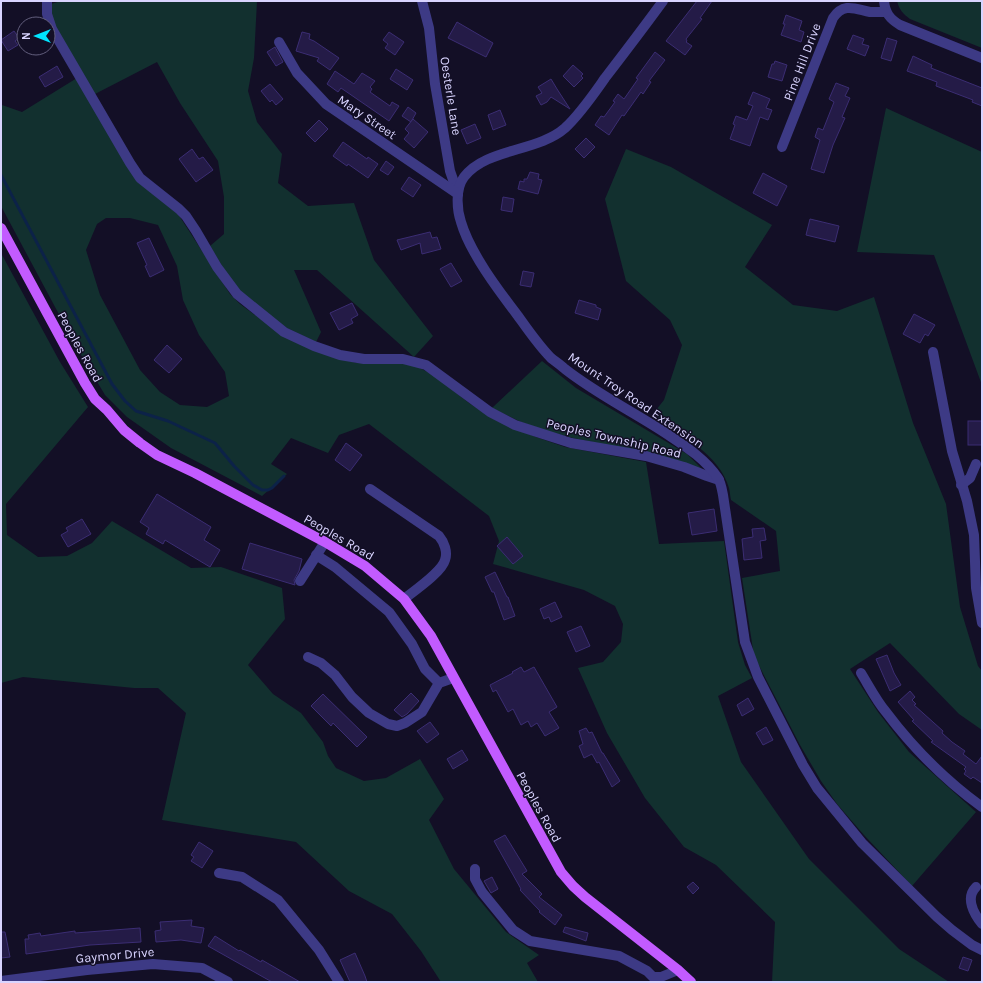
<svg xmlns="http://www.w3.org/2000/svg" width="983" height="983" font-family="Karla,sans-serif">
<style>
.green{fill:#12302f;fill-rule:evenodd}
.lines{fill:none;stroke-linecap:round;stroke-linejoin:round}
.stream{stroke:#0c2248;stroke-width:3}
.building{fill:#241b47;stroke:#3b2d73}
.minor{stroke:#3d3a85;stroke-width:10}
.major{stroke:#c25bff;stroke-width:10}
.labels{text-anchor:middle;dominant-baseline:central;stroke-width:3;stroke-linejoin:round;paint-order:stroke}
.street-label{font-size:13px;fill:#d9d4ff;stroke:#130f26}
</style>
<rect width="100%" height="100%" fill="#130f26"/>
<g class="green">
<path d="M61,1H257L254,58L248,91L257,122L282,154L278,183L308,206L354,203L374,260L433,336L414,357L317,270H294L321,332L316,342L287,328L253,303L233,284L210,246L224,234V197L218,161L180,103L157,62L95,94L55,28L52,18L51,4Z"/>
<path d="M897,1H982V48L910,19C903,14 899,9 897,1Z"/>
<path d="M77,78L138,182L178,214L230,294L240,304L284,336L341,359L357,363H403L418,367L435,376L469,403L497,421L536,437L565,447L646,462L659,544L724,541L738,642L745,665L752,678L718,696L741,762L809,859L899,949L949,982H772L775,922L716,865L684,847L645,798L607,733L578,668L603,662L621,642L623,624L615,606L584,590L493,564L499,541L489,516L369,424L339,435L328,453L291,438L271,464L287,474L262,496L171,448L127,417L105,395L77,348L1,206V104L2,105L22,112ZM106,218H130L158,225L177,266L183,300L199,335L225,372L229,396L207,407L180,405L160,392L140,370L100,295L86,250L97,224Z"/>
<path d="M886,108L982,152V385L934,255L857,252Z"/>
<path d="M626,149L671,167L772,225L745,267L793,305L837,311L874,297L913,423L946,504L960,607L978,666L982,671V730L959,714L890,643L850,669L878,712L909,752L976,812L912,886L864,835L837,804L821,781L800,745L754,656L742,578L780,571L776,531L731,500C730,496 730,492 729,488C720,455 679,433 652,415L664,400L682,345L670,320L626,281L605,199Z"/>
<path d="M1,253L60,362L88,407L6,504L7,535L38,557L67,556L92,543L112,521L191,568L221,567L282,588L285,619L248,665L273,694L301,713L323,742L328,756L336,768L364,781L386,778L420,759L444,799L429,820L454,869L506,932L539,955L527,963L538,982H441L421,951L392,914L349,891L296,842L162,820L186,713L158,688H134L23,677L1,683Z"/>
<path d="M542,361L576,388L687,454L703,470L612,446L573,438L543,430L521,422L492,408Z"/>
</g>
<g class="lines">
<path class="stream" d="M1,175L112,384L125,401L136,411L168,421L215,443L234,466L253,485L262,490H268L272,488L284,476"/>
</g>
<g class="building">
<path d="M697,1H712L700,18L702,19L686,39L687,41L686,42L692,46L685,55L666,41Z"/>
<path d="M786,15L802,21L799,30L804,32L801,42L781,35L785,24H783Z"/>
<path d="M457,22L493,43L486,57L448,38Z"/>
<path d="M14,31L19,38L15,41L18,45L8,51L1,40Z"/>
<path d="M302,32L310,34L309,39L314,41L339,58L330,70L317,61L319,58L296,51Z"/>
<path d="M389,32L404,42L395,55L385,48L388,44L383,40Z"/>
<path d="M853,35L864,39L862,44L869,46L865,56L847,49Z"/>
<path d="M887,38L897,41L891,61L881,58Z"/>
<path d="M275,47L283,62L276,66L267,52Z"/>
<path d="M655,52L665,60L649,81L651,82L643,94L641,92L624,116L622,115L609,135L595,125L601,116L604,117L615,102L613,101L618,94L624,99L638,79L636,78Z"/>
<path d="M913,56L932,65L931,68L982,88V106L972,102L973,100L936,86L937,82L907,71Z"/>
<path d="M775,61L787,65L782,81L768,77L772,64H774Z"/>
<path d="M573,65L583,74L581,76L583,78L574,87L563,76Z"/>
<path d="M57,66L63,77L45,87L39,77Z"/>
<path d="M396,69L413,80L407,90L390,79Z"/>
<path d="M335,71L354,84L362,73L375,81L370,87L372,89L370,92L390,106L392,102L399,106L389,121L341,88L338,92L327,84Z"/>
<path d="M551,79L557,89L570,109L551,97L547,102L541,105L536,96L542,93L538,87Z"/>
<path d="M836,83L849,88L845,96L850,98L842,117L845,118L833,145L824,173L811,169L820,140L815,137L818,128L823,130L834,102L829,99Z"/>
<path d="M270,84L283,99L276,105L272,100L270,102L261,91Z"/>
<path d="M753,92L770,99L766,108L772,110L768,120L760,117L750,146L730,139L735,125L733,124L736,116L747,120L753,106L748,104Z"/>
<path d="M408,107L416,113L411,122L402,116Z"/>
<path d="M500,110L506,125L493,130L488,115Z"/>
<path d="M413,119L428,132L414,148L404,139L409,133L405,129Z"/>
<path d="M319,120L328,129L315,142L306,133Z"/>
<path d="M475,124L481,138L467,144L461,130Z"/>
<path d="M586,138L595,147L584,158L575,149Z"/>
<path d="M343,142L367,159L368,157L378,164L368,178L348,164L347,166L333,156Z"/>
<path d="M192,149L199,159L203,157L213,170L196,182L179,159Z"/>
<path d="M386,161L394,167L388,175L380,170Z"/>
<path d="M530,172L539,174L538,179L542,180L538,194L518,189L520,181L524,182V179H527Z"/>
<path d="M763,173L787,186L777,206L753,193Z"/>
<path d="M409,177L421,185L413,197L401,189Z"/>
<path d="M503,197L514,199L512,212L501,210Z"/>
<path d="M810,219L839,226L835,242L806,235Z"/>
<path d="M430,232L432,238L437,237L441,249L422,254L420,243L401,250L397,240Z"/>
<path d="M149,238L164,270L150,277L145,266L147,265L137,243Z"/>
<path d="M451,263L462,281L451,287L440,269Z"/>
<path d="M523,271L534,273L531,287L520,285Z"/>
<path d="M579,300L596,305V307L601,309L598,320L575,313Z"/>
<path d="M352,303L358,315L351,319L353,323L339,330L330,313Z"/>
<path d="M914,314L935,325L928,336L925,334L920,343L903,334Z"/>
<path d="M167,345L182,359L169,373L154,360Z"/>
<rect x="968" y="421" width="14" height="24"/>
<path d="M346,443L362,455L350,471L335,460Z"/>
<path d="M157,494L211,527L204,540L220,550L210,567L165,540L163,544L146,534L149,528L140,522Z"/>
<path d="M714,509L717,531L692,535L688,513Z"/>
<path d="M82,519L91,534L68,547L61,535L68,531L66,528Z"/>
<path d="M764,528L766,540L760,541L762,558L744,560L742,539L753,537L752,529Z"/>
<path d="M507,537L523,556L513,564L497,546Z"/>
<path d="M250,543L302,559L299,571L294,580L295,585L242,569Z"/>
<path d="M495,572L507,597H508L515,616L504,620L494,592H492L485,577Z"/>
<path d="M555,602L562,617L551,622L549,617L544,619L540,609Z"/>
<path d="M581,626L590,646L576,652L567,632Z"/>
<path d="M887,655L894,673L901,685L890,691L876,659Z"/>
<path d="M521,667L524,672L534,667L557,707L549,712L559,728L545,736L537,723L531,727L528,721L521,725L513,709L508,712L496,690L493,692L490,685L513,673L512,672Z"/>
<path d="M910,691L915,697L912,700L916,704L914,705L943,731L942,733L952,742L965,751L963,754L976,764L982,756V783L973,777L971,779L964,774L966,771L964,769L966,767L931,742L933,741L912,721L914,720L898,702Z"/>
<path d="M411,693L419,701L407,714L402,717L394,710Z"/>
<path d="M323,694L367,737L357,747L333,723L331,726L311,706Z"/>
<path d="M748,698L754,709L742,716L737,705Z"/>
<path d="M430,722L439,734L427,743L417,731Z"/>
<path d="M766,727L773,740L763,745L756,733Z"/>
<path d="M586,728L589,733L592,732L602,753H603L620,781L612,787L599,762L597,763L592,754L584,758L579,746L583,744L579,731Z"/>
<path d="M462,750L468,760L453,769L447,759Z"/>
<path d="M505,835L527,871L522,874L542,894L539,897L562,915L555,925L539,912L540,911L520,890L521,889L494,841Z"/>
<path d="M199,842L213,851L202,868L191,861L194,857L191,855Z"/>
<path d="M492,877L498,889L491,893L484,881Z"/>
<path d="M693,882L699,888L693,894L687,887Z"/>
<path d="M192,920L191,926L204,928L201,943L181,940L156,942L155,931L161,930L160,922Z"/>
<path d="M565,927L588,933L586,941L563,932Z"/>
<path d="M140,928L141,942L90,945L26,954L25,939H29L28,935L40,933L41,936L75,931V933Z"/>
<path d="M1,932H5L10,957L1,958Z"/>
<path d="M215,936L239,951L240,950L261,962L262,960L300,982H272L208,946Z"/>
<path d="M355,953L365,976L367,982H350L340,960Z"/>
<path d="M963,957L972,960L968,971L959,968Z"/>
</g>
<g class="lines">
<g class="minor">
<path d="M47,1V14L52,29L130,163L140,178L179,209L186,216L196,231L217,267L237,294L284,332L314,346L340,355L364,359H403L426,365L490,412L515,425L571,443L646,456L684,467L707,476L719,480"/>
<path d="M422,1L429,28L435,84L450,171L458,194"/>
<path d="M663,1C644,27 625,52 605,78C593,95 581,113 565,128C538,152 486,148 464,177C455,189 457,210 461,222C470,253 499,291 518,316C528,330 539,346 551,358C556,362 561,365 565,369C598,395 636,413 670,436C688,448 706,460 718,478C721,483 722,490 723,495L745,642L758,677L803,765L817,788L862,843L937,917L952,930L972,945L982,950"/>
<path d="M884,1C885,13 890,19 900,25L982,58"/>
<path d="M279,42L297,73L326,104L458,194"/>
<path d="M782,147L833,18C844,2 855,9 870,12C875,12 881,12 886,12"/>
<path d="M933,352L952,451L967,501L974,535L976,588L982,623"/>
<path d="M961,485L970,478L976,464"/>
<path d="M370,489L439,536C444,542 448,552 445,560C442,572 414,591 404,599"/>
<path d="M316,555L335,567L389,612L412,644L425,669L439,683"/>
<path d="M300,581L325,542"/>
<path d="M308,657L321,663L335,675L352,697L369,713L388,724L397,726L405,723L422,712L439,683L453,678"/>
<path d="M861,673C869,686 876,700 886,712C913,748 945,780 982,807"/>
<path d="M475,869V879L482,892L513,930L530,941L619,956L647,971L653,977H661L678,970"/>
<path d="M219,873L242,877L278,900L319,950L339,982"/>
<path d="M976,887C965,898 974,914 982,924"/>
<path d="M1,981L87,970L153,964L202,968L228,982"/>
</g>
<path class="major" d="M1,228L85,383L95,399L107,410L124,430L140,443L157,455L195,473L325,542L365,566L404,599L431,636L561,872L573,886L585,897L678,970L691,982"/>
</g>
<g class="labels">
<g class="street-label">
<text transform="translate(802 62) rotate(-69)">Pine Hill Drive</text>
<text transform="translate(451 96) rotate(81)">Oesterle Lane</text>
<text transform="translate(367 117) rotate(34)">Mary Street</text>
<text transform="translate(80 347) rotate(61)">Peoples Road</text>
<text transform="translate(636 400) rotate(34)">Mount Troy Road Extension</text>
<text transform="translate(614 438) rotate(13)">Peoples Township Road</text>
<text transform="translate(339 537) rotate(30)">Peoples Road</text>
<text transform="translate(539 807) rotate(61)">Peoples Road</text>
<text transform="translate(115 955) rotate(-5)">Gaymor Drive</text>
</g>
</g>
<rect width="983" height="983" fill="none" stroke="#d9d4ff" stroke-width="4"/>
<g transform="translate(36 36) rotate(270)"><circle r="19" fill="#130f26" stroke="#625e7d"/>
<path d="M0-3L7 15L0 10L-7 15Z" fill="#00e5ff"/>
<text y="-6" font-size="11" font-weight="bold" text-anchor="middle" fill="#d9d4ff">N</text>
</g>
</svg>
